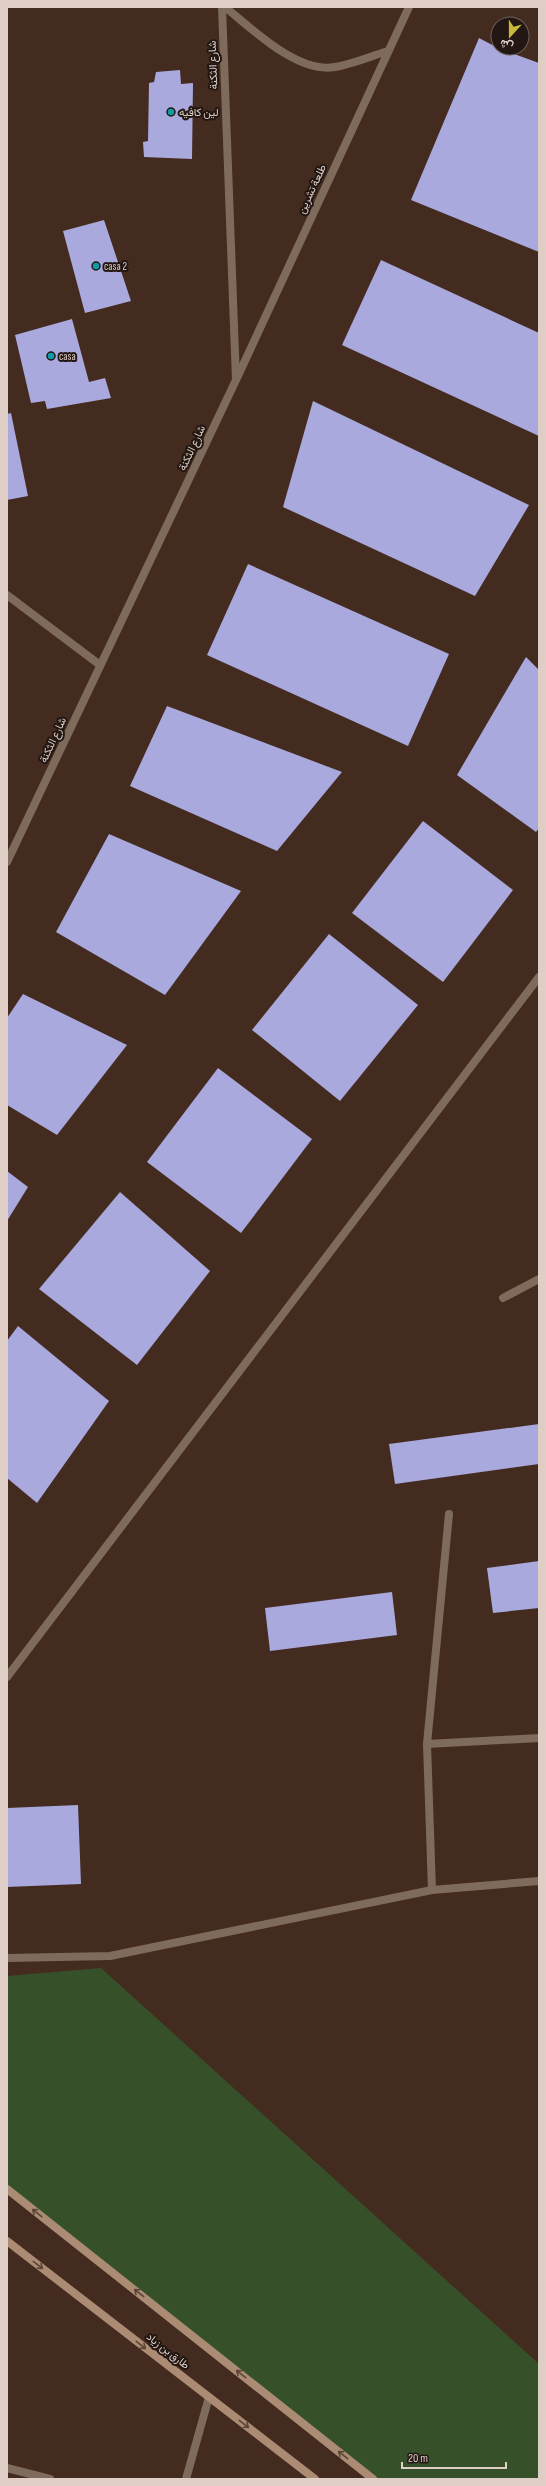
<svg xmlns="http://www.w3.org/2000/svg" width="546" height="2486" font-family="'Sofia Sans Condensed',Vazirmatn,sans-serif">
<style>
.green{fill:#36512a}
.building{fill:#a9a9de}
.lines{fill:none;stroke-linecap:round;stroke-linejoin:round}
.lane{stroke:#7f6b5c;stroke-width:8}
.street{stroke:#7f6b5c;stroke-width:8}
.secondary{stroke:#ab8b73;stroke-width:8}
.oneway{stroke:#594539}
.culture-dot{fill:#0f9aa8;stroke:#221712;stroke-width:1.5}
.labels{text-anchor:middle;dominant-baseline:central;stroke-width:4;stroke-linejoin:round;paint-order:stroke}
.street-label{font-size:11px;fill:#decec6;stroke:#221712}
.poi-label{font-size:11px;fill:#decec6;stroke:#221712;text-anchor:start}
</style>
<rect width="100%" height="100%" fill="#442b1f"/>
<path class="green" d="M101,1968L539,2364V2479H373L7,2189V1976Z"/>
<g class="building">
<path d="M479,38L498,48L539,63V252L411,200Z"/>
<path d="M180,70L181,84L193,83L192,159L144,157L143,142L148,141L149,83L154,82L156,72Z"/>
<path d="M104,220L131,301L85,313L63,231Z"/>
<path d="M381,260L539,333V436L342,345Z"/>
<path d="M72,319L89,382L105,378L111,398L47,409L45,401L31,403L15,335Z"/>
<path d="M313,401L529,505L475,596L283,507Z"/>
<path d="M11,413L28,496L7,500V414Z"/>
<path d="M248,564L449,654L408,746L207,655Z"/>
<path d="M526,657L539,670V828L536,832L457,775Z"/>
<path d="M167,706L342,772L277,851L130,786Z"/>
<path d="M423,821L513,890L443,982L352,913Z"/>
<path d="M109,834L241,891L165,995L56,932Z"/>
<path d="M329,934L418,1005L340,1101L252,1030Z"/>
<path d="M23,994L127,1045L57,1135L7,1105V1018Z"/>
<path d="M218,1068L312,1139L241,1233L147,1162Z"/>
<path d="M7,1171L28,1187L7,1221Z"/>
<path d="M120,1192L210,1271L137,1365L39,1289Z"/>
<path d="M18,1326L109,1401L37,1503L7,1478V1341Z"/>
<path d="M539,1424V1464L395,1484L389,1444Z"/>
<path d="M539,1561V1608L493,1613L487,1568Z"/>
<path d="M392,1592L397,1635L270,1651L265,1608Z"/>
<path d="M78,1805L81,1884L7,1887V1808Z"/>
</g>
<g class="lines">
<g class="lane">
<path d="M503,1298L539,1279"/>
<path d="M427,1744L539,1738"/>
<path d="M432,1890L427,1744L449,1514"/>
<path d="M7,1958L110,1956L432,1890L539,1881"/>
<path d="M7,2468L50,2479"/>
<path d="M186,2479L209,2397"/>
</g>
<g class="street">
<path d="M225,7C252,29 298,74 335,67C353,64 371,56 388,51"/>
<path d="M237,378L409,7"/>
<path d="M7,595L100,665"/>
<path d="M7,862L236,380L222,7"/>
<path d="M7,1677L539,977"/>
</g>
<g class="secondary">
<path d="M7,2189L373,2479"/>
<path d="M7,2241L315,2479"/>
</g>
</g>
<defs><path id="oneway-shaft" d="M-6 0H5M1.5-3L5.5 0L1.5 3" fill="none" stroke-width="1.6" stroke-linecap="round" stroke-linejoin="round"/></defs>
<g class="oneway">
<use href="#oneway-shaft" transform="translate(37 2213) rotate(-142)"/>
<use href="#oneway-shaft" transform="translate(38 2265) rotate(38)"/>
<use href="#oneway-shaft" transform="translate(139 2293) rotate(-142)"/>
<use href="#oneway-shaft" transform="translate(141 2345) rotate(38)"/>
<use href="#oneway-shaft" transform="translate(241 2374) rotate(-142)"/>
<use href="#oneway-shaft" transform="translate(244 2424) rotate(38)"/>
<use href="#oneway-shaft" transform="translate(343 2455) rotate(-142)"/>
</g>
<g class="culture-dot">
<circle cx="171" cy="112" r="4"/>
<circle cx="96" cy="266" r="4"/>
<circle cx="51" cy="356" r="4"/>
</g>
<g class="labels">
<g class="street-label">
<text transform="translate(213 65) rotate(-92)">شارع الثكنة</text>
<text transform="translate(312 189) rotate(-65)">طلعة تشرين</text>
<text transform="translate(192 448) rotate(-65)">شارع الثكنة</text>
<text transform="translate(53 740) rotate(-65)">شارع الثكنة</text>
<text transform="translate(168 2351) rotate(38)">طارق بن زياد</text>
</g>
<g class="poi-label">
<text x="179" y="112">لين كافيه</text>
<text x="104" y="266">casa 2</text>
<text x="59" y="356">casa</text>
</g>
</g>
<rect width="546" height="2486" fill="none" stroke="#decec6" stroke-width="16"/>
<g transform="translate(510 36) rotate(201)"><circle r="19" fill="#221712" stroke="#6d605a"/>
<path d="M0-3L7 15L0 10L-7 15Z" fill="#c9ba3a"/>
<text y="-6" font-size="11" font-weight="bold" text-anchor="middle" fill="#decec6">ش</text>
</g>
<path d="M402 2462v6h104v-6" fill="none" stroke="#decec6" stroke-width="2"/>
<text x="408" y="2462" font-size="12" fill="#decec6" stroke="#221712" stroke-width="3" paint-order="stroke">20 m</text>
</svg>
